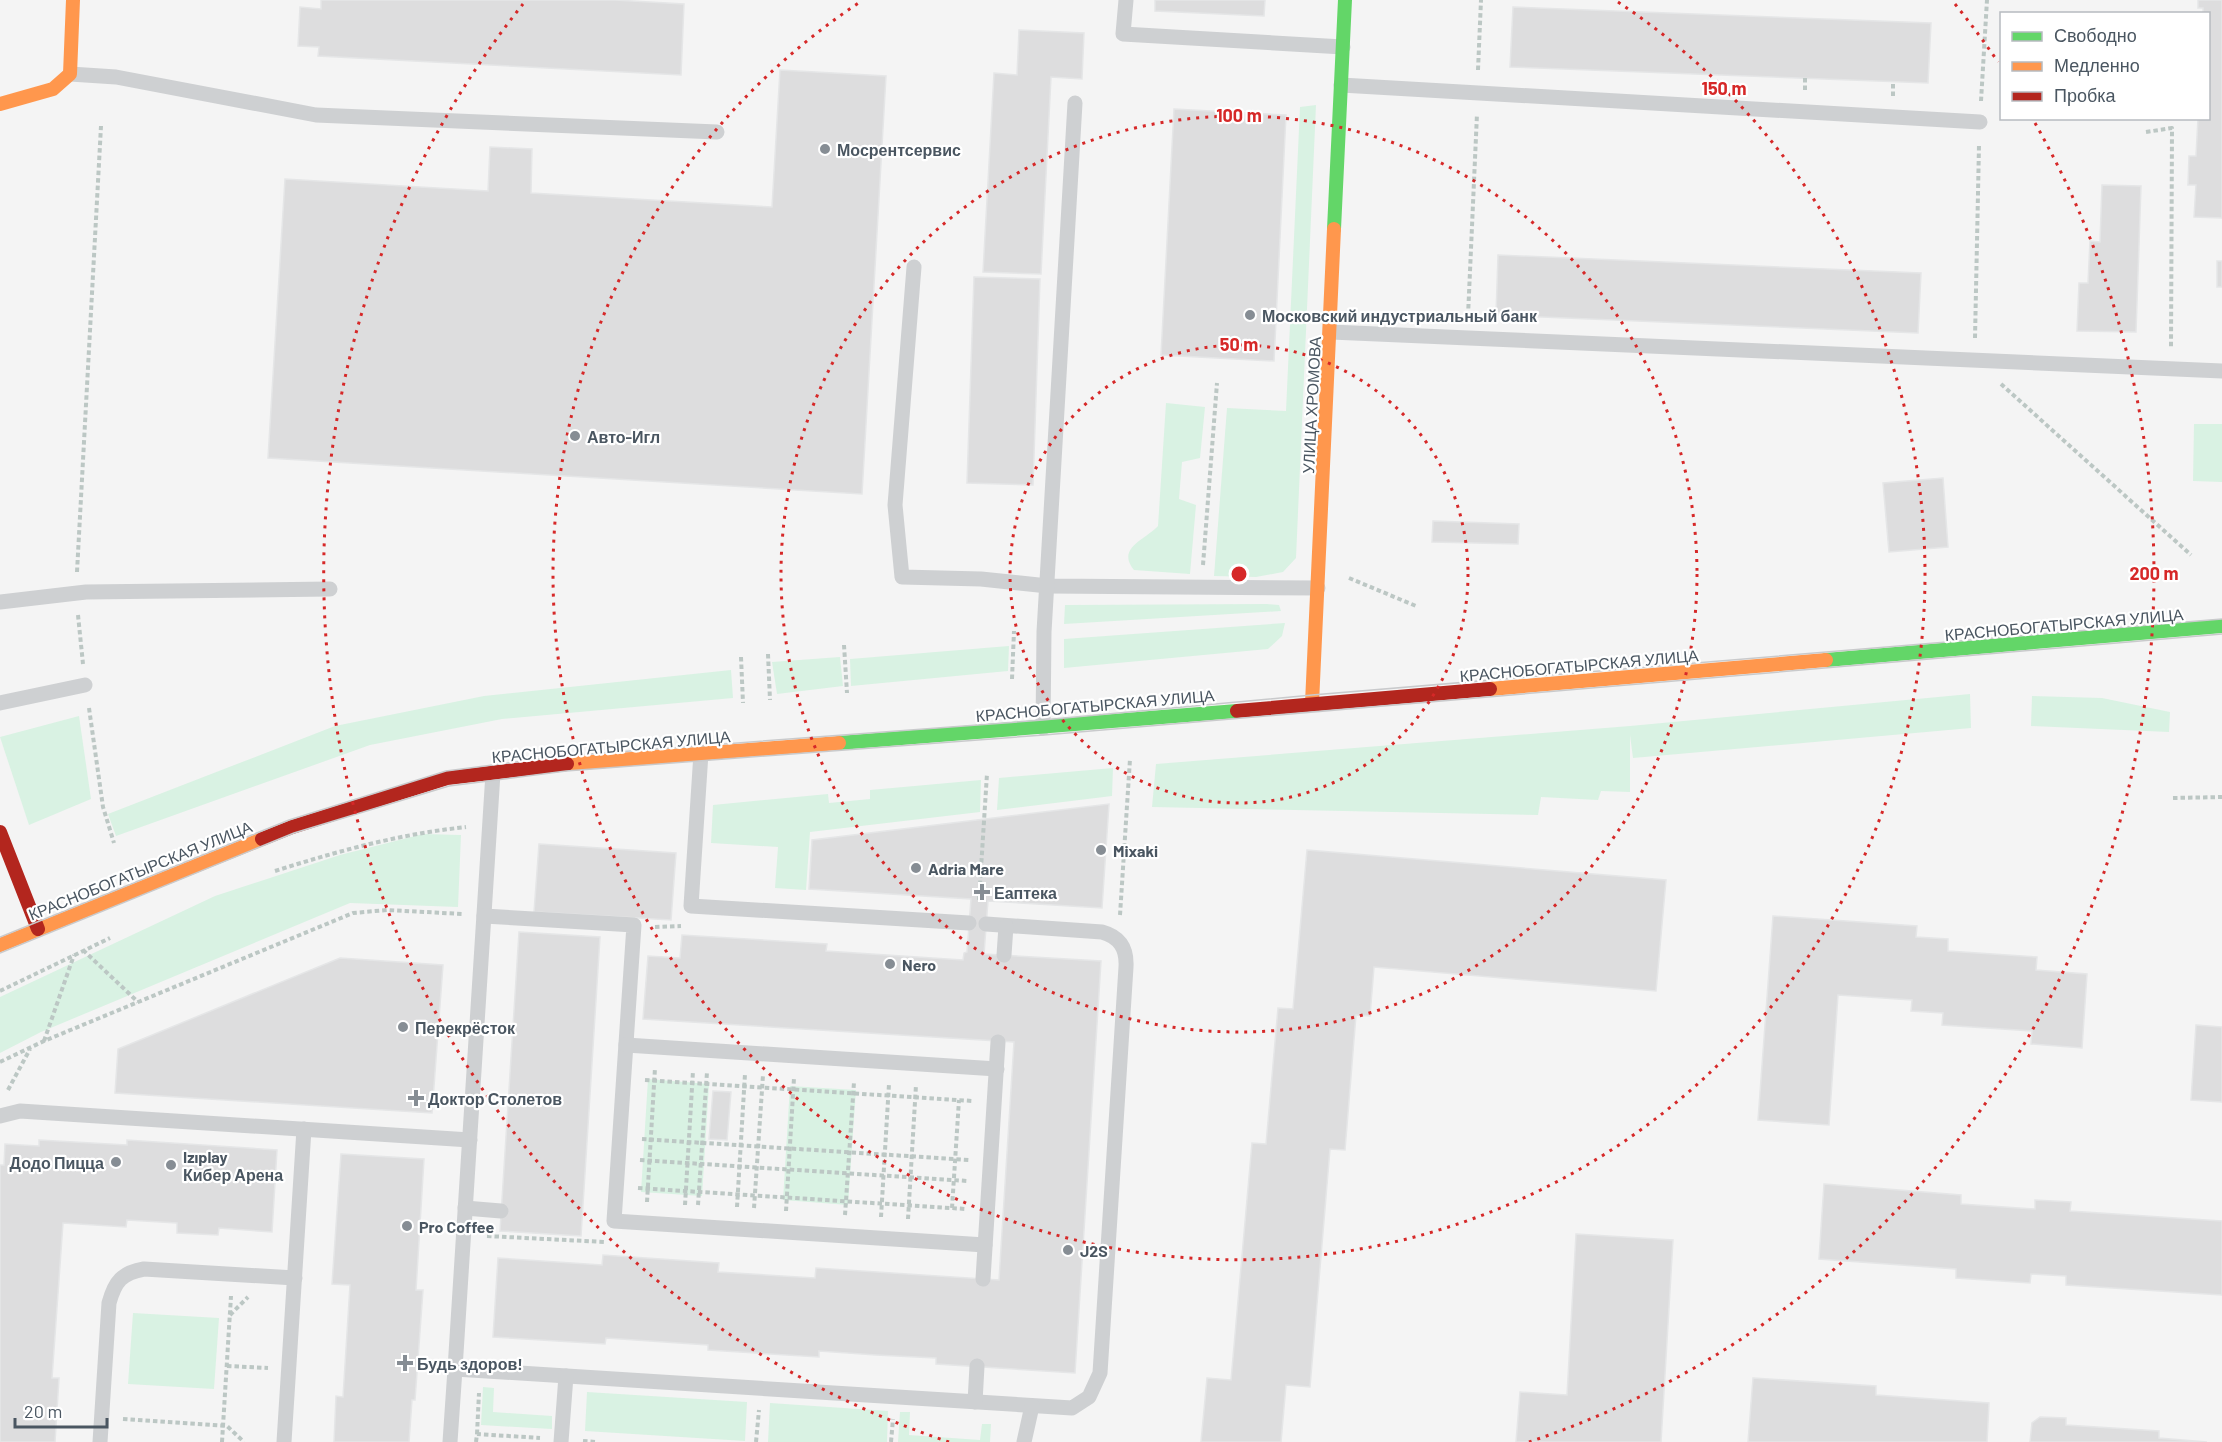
<svg xmlns="http://www.w3.org/2000/svg" width="2222" height="1442" font-family="Barlow,sans-serif">
<style>
.green{fill:#d9f2e3}
.building{fill:#ddddde;stroke:#e5e6e7;stroke-width:1.5}
.lines{fill:none;stroke-linecap:round;stroke-linejoin:round}
.path{stroke:#bcc7c4;stroke-width:4;stroke-dasharray:4.5 3;stroke-linecap:butt}
.lane{stroke:#ced0d2;stroke-width:15}
.fast{stroke:#63d668;stroke-width:14}
.slow{stroke:#ff974d;stroke-width:14}
.jam{stroke:#b3261e;stroke-width:14}
.tram{stroke:#c9cacc;stroke-width:1.5}
.ring{fill:none;stroke:#d62828;stroke-width:3;stroke-dasharray:3 6}
.poi-dot{fill:#868d94;stroke:#fff;stroke-width:2}
.labels{text-anchor:middle;dominant-baseline:central;stroke-width:4.5;stroke-linejoin:round;paint-order:stroke}
.poi-label{font-size:16px;font-weight:bold;fill:#4a5661;stroke:#fff;text-anchor:start}
.street-label{font-size:16px;fill:#4a5661;stroke:#fff}
.centre{fill:#d62828;stroke:#fff;stroke-width:3}
.ring-label{font-size:18px;text-anchor:middle;font-weight:bold;fill:#d62828;stroke:#fff;stroke-width:4.5;stroke-linejoin:round;paint-order:stroke}
</style>
<rect width="100%" height="100%" fill="#f4f4f4"/>
<g class="green">
<path d="M1316,105L1296,558L1283,572L1256,577L1214,576L1227,408L1286,411L1300,107Z"/>
<path d="M1166,403L1205,407L1200,458L1182,462L1179,499L1196,505L1190,574L1134,570C1116,548 1145,540 1158,526Z"/>
<path d="M2194,424H2222V482L2193,481Z"/>
<path d="M1267,604L1279,605L1281,611L1064,624L1065,605Z"/>
<path d="M1285,623L1282,636L1268,649L1064,668V639Z"/>
<path d="M1009,646L1008,671L851,686L850,659Z"/>
<path d="M840,657L843,686L777,694L772,662Z"/>
<path d="M731,670L733,698L502,719L370,745L116,836L108,814L335,726L484,696Z"/>
<path d="M1970,694L1971,728L1633,758L1630,735V792L1601,791L1598,800L1541,797L1538,815L1152,807L1156,764L1630,726Z"/>
<path d="M2032,696L2102,698L2170,712L2169,732L2031,726Z"/>
<path d="M79,716L91,799L29,825L0,737Z"/>
<path d="M1113,768L1112,796L997,810L999,778Z"/>
<path d="M981,780L980,812L810,832L806,890L775,888L778,847L711,843L713,805L828,794L829,803L870,799V790Z"/>
<path d="M423,834L461,835L458,907L350,903L41,1032L0,1053V997L215,896L340,855Z"/>
<path d="M648,1079L709,1084L702,1196L641,1192Z"/>
<path d="M790,1086L856,1090L848,1205L783,1200Z"/>
<path d="M133,1313L219,1318L214,1389L128,1384Z"/>
<path d="M483,1387L494,1388L493,1412L552,1416V1429L481,1425Z"/>
<path d="M587,1392L747,1402L745,1441L585,1431Z"/>
<path d="M770,1403L888,1411L887,1442H768Z"/>
<path d="M900,1412H910L909,1435L980,1440L982,1424H991L990,1442H898Z"/>
</g>
<g class="building">
<path d="M321,0H615L684,4L681,75L318,56L319,47L298,46L300,7L321,9Z"/>
<path d="M1155,0H1265L1264,16L1155,11Z"/>
<path d="M2198,0H2222V218L2194,217L2196,185H2188L2189,156H2196L2198,118H2208V14H2203V8H2198Z"/>
<path d="M1513,7L1931,23L1928,83L1510,67Z"/>
<path d="M1019,30L1084,33L1082,79L1051,77L1041,274L983,272L994,73L1017,75Z"/>
<path d="M780,70L886,76L862,494L268,458L285,179L488,191L490,147L532,149L531,193L772,207Z"/>
<path d="M1174,109L1286,115L1274,361L1161,355Z"/>
<path d="M2102,185L2141,186L2136,332L2077,331L2079,283H2088L2090,241L2100,242Z"/>
<path d="M1498,255L1921,273L1918,333L1496,315Z"/>
<rect x="2217" y="261" width="5" height="26"/>
<path d="M974,277L1040,279L1033,485L967,483Z"/>
<path d="M1943,478L1948,547L1889,552L1883,483Z"/>
<path d="M1433,521L1519,524L1518,544L1432,542Z"/>
<path d="M1109,804L1102,908L988,901L984,954L1101,961L1075,1373L936,1364V1358L876,1355L819,1351V1357L708,1350V1345L606,1338L605,1344L493,1337L498,1258L602,1265L603,1255L719,1263L718,1272L815,1278L816,1268L999,1280L1014,1042L643,1019L648,956L680,958L682,935L827,944L826,951L963,960L964,953L967,952L971,899L809,889L812,840Z"/>
<path d="M539,844L676,853L671,920L534,912Z"/>
<path d="M1307,850L1666,880L1656,991L1374,967L1370,1016L1356,1015L1345,1150L1330,1149L1310,1387L1286,1385L1281,1442H1201L1207,1378L1231,1380L1252,1143L1266,1144L1278,1008L1293,1009Z"/>
<path d="M1773,916L1917,926L1916,937L1948,939V951L2037,957L2036,970L2087,974L2082,1048L2031,1044L2032,1031L1942,1025L1943,1013L1911,1011L1912,1000L1838,995L1829,1125L1758,1120Z"/>
<path d="M519,932L600,937L581,1236L500,1231Z"/>
<path d="M340,958L443,965L432,1113L115,1093L118,1049Z"/>
<path d="M2196,1025L2222,1027V1102L2191,1100Z"/>
<path d="M713,1091L731,1092L727,1140L709,1139Z"/>
<path d="M39,1140L127,1145V1140L277,1150L272,1232L219,1228L218,1235L177,1233V1223L127,1220L126,1227L63,1223L52,1378H59L55,1442H0V1165H4L5,1144L39,1146Z"/>
<path d="M341,1154L424,1159L416,1290H423L415,1400H412L409,1442H334L336,1396L343,1397L350,1285L332,1284Z"/>
<path d="M1824,1184L1961,1195V1204L2035,1209V1200L2071,1202L2070,1211L2222,1221V1295L2066,1285V1276L2031,1274L2030,1283L1956,1278V1269L1819,1259Z"/>
<path d="M1576,1234L1673,1240L1661,1442H1516L1520,1392L1567,1395Z"/>
<path d="M1753,1378L1876,1386V1395L1989,1403L1987,1442H1748Z"/>
<path d="M2040,1417L2066,1418V1425L2159,1431V1438L2207,1442H2030L2032,1423Z"/>
</g>
<g class="lines">
<g class="path">
<path d="M1478,70L1481,0"/>
<path d="M1805,90V78"/>
<path d="M1893,96V82"/>
<path d="M1981,101L1987,0"/>
<path d="M2146,132L2172,128L2171,347"/>
<path d="M1468,316L1477,114"/>
<path d="M1975,338L1979,145"/>
<path d="M2001,384L2191,555"/>
<path d="M1203,565L1217,383"/>
<path d="M77,572L101,126"/>
<path d="M1349,578L1416,606"/>
<path d="M78,615L83,664"/>
<path d="M844,645L847,693"/>
<path d="M768,654L770,700"/>
<path d="M741,657L743,703"/>
<path d="M1012,679L1014,631"/>
<path d="M89,708L103,807L114,843"/>
<path d="M2173,798L2222,797"/>
<path d="M275,871C338,851 400,834 466,827"/>
<path d="M979,900L987,774"/>
<path d="M1120,915L1130,759"/>
<path d="M655,927L681,926"/>
<path d="M83,950L138,1002"/>
<path d="M0,991L110,938"/>
<path d="M44,1041L74,955"/>
<path d="M0,1062L44,1041L353,913L387,910L463,914"/>
<path d="M645,1080L973,1101"/>
<path d="M8,1090L30,1049"/>
<path d="M642,1139L969,1160"/>
<path d="M640,1160L968,1181"/>
<path d="M638,1188L966,1209"/>
<path d="M647,1202L655,1068"/>
<path d="M685,1205L693,1071"/>
<path d="M698,1205L707,1072"/>
<path d="M737,1207L745,1074"/>
<path d="M754,1208L763,1075"/>
<path d="M952,1208L959,1100"/>
<path d="M786,1211L794,1078"/>
<path d="M845,1215L854,1082"/>
<path d="M881,1217L889,1084"/>
<path d="M908,1219L916,1085"/>
<path d="M487,1236L605,1242"/>
<path d="M230,1315L248,1297"/>
<path d="M227,1366L268,1368"/>
<path d="M123,1419L227,1426L244,1442"/>
<path d="M477,1434L479,1393"/>
<path d="M583,1441L596,1442"/>
<path d="M222,1442L231,1296"/>
<path d="M476,1442L477,1434L540,1438"/>
<path d="M756,1442L759,1410"/>
<path d="M891,1442L893,1419"/>
</g>
<g class="lane">
<path d="M1126,0L1123,34L1343,47"/>
<path d="M70,74L116,77L316,115L717,132"/>
<path d="M1341,85L1980,122"/>
<path d="M914,267L895,505L902,577L981,579L1048,586L1318,588"/>
<path d="M1331,332L2222,371"/>
<path d="M0,602L86,592L330,589"/>
<path d="M0,703L85,685"/>
<path d="M1043,728L1044,632L1075,103"/>
<path d="M701,753L691,906L969,923"/>
<path d="M493,773L455,1369L1072,1408L1089,1397L1100,1373L1126,967C1127,949 1120,937 1102,932L986,924"/>
<path d="M484,916L634,925L614,1221L985,1245"/>
<path d="M1004,955L1006,926"/>
<path d="M626,1045L997,1069"/>
<path d="M0,1116L20,1111L470,1140"/>
<path d="M465,1208L501,1211"/>
<path d="M983,1279L998,1042"/>
<path d="M975,1402L977,1366"/>
<path d="M100,1442L109,1303C115,1281 122,1273 144,1269L295,1278"/>
<path d="M284,1442L304,1129"/>
<path d="M450,1442L455,1369"/>
<path d="M561,1442L566,1376"/>
<path d="M1024,1442L1032,1406"/>
</g>
<g class="fast">
<path d="M1334,229L1345,0"/>
<path d="M1826,660L2222,626"/>
<path d="M839,743L1237,711"/>
</g>
<g class="slow">
<path d="M0,104L53,89L70,74L73,0"/>
<path d="M1490,689L1826,660"/>
<path d="M1312,703L1334,229"/>
<path d="M567,764L839,743"/>
<path d="M0,945L262,839"/>
</g>
<g class="jam">
<path d="M1237,711L1490,689"/>
<path d="M0,832L38,929"/>
<path d="M262,839L292,827L447,778L567,764"/>
</g>
<g class="tram">
<path d="M0,937L289,820L446,771L564,756L1043,720L1312,695L2222,619"/>
<path d="M0,953L294,833L449,786L566,771L1044,735L2222,634"/>
</g>
</g>
<g class="ring">
<circle cx="1239" cy="574" r="229"/>
<circle cx="1239" cy="574" r="458"/>
<path d="M1618 2A686 686 0 1 1 860 2"/>
<path d="M949 1442A915 915 0 0 1 523 4M1955 4A915 915 0 0 1 1998 62M2035 123A915 915 0 0 1 1529 1442"/>
</g>
<g class="poi-dot">
<circle cx="825" cy="149" r="6"/>
<circle cx="1250" cy="315" r="6"/>
<circle cx="575" cy="436" r="6"/>
<circle cx="1101" cy="850" r="6"/>
<circle cx="916" cy="868" r="6"/>
<path d="M979 883h6v6h6v6h-6v6h-6v-6h-6v-6h6z"/>
<circle cx="890" cy="964" r="6"/>
<circle cx="403" cy="1027" r="6"/>
<path d="M413 1089h6v6h6v6h-6v6h-6v-6h-6v-6h6z"/>
<circle cx="116" cy="1162" r="6"/>
<circle cx="171" cy="1165" r="6"/>
<circle cx="407" cy="1226" r="6"/>
<circle cx="1068" cy="1250" r="6"/>
<path d="M402 1354h6v6h6v6h-6v6h-6v-6h-6v-6h6z"/>
</g>
<g class="labels">
<g class="poi-label">
<text x="837" y="149">Мосрентсервис</text>
<text x="1262" y="315">Московский индустриальный банк</text>
<text x="587" y="436">Авто-Игл</text>
<text x="1113" y="850">Mixaki</text>
<text x="928" y="868">Adria Mare</text>
<text x="994" y="892">Еаптека</text>
<text x="902" y="964">Nero</text>
<text x="415" y="1027">Перекрёсток</text>
<text x="428" y="1098">Доктор Столетов</text>
<text x="183" y="1156">Izıplay<tspan x="183" dy="18">Кибер Арена</tspan></text>
<text x="104" y="1162" text-anchor="end">Додо Пицца</text>
<text x="419" y="1226">Pro Coffee</text>
<text x="1080" y="1250">J2S</text>
<text x="417" y="1363">Будь здоров!</text>
</g>
<g class="street-label">
<text transform="translate(1311 405) rotate(-87)">УЛИЦА ХРОМОВА</text>
<text transform="translate(2064 624) rotate(-5)">КРАСНОБОГАТЫРСКАЯ УЛИЦА</text>
<text transform="translate(1579 665) rotate(-5)">КРАСНОБОГАТЫРСКАЯ УЛИЦА</text>
<text transform="translate(1095 705) rotate(-5)">КРАСНОБОГАТЫРСКАЯ УЛИЦА</text>
<text transform="translate(611 746) rotate(-5)">КРАСНОБОГАТЫРСКАЯ УЛИЦА</text>
<text transform="translate(140 870) rotate(-22)">КРАСНОБОГАТЫРСКАЯ УЛИЦА</text>
</g>
</g>
<circle cx="1239" cy="574" r="9" class="centre"/>
<g class="ring-label">
<text x="1724" y="95">150 m</text>
<text x="1239" y="122">100 m</text>
<text x="1239" y="351">50 m</text>
<text x="2154" y="580">200 m</text>
</g>
<rect x="2000" y="12" width="210" height="108" fill="#ffffff" stroke="#b7bbc0" stroke-width="1.5"/>
<rect x="2012" y="32" width="30" height="9" fill="#63d668" stroke="#b7bbc0" stroke-width="1.5"/>
<text x="2054" y="42" font-size="18" fill="#4a5661">Свободно</text>
<rect x="2012" y="62" width="30" height="9" fill="#ff974d" stroke="#b7bbc0" stroke-width="1.5"/>
<text x="2054" y="72" font-size="18" fill="#4a5661">Медленно</text>
<rect x="2012" y="92" width="30" height="9" fill="#b3261e" stroke="#b7bbc0" stroke-width="1.5"/>
<text x="2054" y="102" font-size="18" fill="#4a5661">Пробка</text>
<path d="M15 1418v9h92v-9" fill="none" stroke="#4a5661" stroke-width="3"/>
<text x="24" y="1418" font-size="18" fill="#4a5661" stroke="#ffffff" stroke-width="4.5" paint-order="stroke">20 m</text>
</svg>
